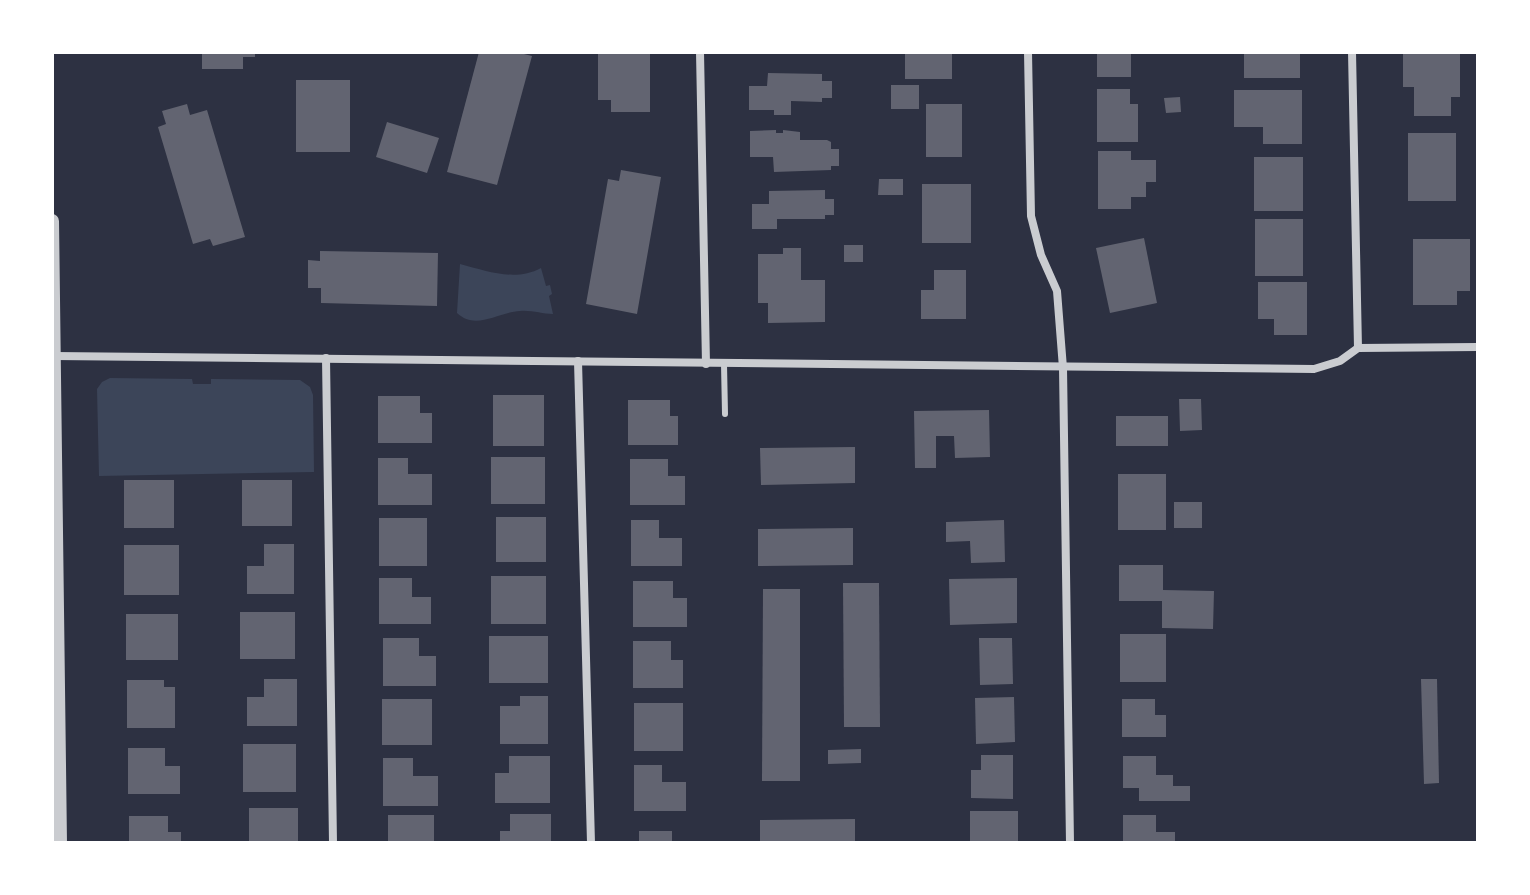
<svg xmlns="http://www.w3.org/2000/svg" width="1530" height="895" font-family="'Open Sans',sans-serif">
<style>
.green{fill:#3c4559}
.building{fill:#626471}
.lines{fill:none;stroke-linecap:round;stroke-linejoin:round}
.service{stroke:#caccd0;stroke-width:6}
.minor{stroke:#caccd0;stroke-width:8}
.tertiary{stroke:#caccd0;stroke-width:14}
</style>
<rect width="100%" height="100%" fill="#2d3142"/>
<g class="green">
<path d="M460,264C487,271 515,282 541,268L546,286L550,285L552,294L549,296L553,314C542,314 532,310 520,311C498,312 476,331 457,313Z"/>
<path d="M110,378L192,379L193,384H211V379L300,380L310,387L313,395L314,472L99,476L97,389L102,382Z"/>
</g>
<g class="building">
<path d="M202,52H255V57H243V69H202Z"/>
<path d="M479,52H516L532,56L497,185L447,172Z"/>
<path d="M598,52H650V112H611V100H598Z"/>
<rect x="905" y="52" width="47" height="27"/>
<rect x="1097" y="52" width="34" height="25"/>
<rect x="1244" y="52" width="56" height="26"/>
<path d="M1403,52L1460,54V97H1451V116H1414V87H1403Z"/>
<path d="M768,73L822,74V81H832V98H822V102L791,101V115H774V110H749V86H767Z"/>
<rect x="296" y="80" width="54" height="72"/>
<rect x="891" y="85" width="28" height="24"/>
<path d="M1097,89H1130V104H1138V142H1097Z"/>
<path d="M1234,90H1302V144H1263V127H1234Z"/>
<path d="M1180,97L1181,112L1166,113L1164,98Z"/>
<path d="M187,104L190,115L207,110L245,237L213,246L210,239L193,244L158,127L166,124L162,111Z"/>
<rect x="926" y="104" width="36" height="53"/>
<path d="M387,122L439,138L427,173L376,157Z"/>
<path d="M776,130V133H783V130L800,132V140H827L831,142V149H839V166H831V170L774,172L773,157H750V131Z"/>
<rect x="1408" y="133" width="48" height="68"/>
<path d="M1098,151H1131V160H1156V182H1146V197H1131V209H1098Z"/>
<rect x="1254" y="157" width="49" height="54"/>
<path d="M621,170L661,177L637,314L586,304L608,179L619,181Z"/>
<path d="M879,179H903V195H878Z"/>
<rect x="922" y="184" width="49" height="59"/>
<path d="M825,190V199H834V215H825V219H777V229H752V204H769V191Z"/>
<rect x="1255" y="219" width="48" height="57"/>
<path d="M1144,238L1157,303L1110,313L1096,248Z"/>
<path d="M1413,239H1470V291H1457V305H1413Z"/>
<rect x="844" y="245" width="19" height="17"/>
<path d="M783,248H801V280H825V322L768,323V303H758V254H783Z"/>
<path d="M320,251L438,253L437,306L321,303V288H308V260L320,261Z"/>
<path d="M934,270H966V319H921V290H934Z"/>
<path d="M1258,282H1307V335H1274V319H1258Z"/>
<rect x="493" y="395" width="51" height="51"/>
<path d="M378,396H420V413H432V443H378Z"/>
<path d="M1179,399H1201L1202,430L1180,431Z"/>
<path d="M628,400H670V416H678V445H628Z"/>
<path d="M989,410L990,457L955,458L954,436H936V468H915L914,411Z"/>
<rect x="1116" y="416" width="52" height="30"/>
<path d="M855,447V483L761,485L760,448Z"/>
<rect x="491" y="457" width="54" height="47"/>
<path d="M378,458H408V474H432V505H378Z"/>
<path d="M630,459H668V476H685V505H630Z"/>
<rect x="1118" y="474" width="48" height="56"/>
<rect x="124" y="480" width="50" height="48"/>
<rect x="242" y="480" width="50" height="46"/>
<rect x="1174" y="502" width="28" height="26"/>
<rect x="496" y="517" width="50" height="45"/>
<rect x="379" y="518" width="48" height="48"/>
<path d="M631,520H659V538H682V566H631Z"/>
<path d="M1004,520L1005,562L971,563L970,541L946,542V522Z"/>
<path d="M853,528V565L758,566V529Z"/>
<path d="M264,544H294V594H247V566H264Z"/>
<rect x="124" y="545" width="55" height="50"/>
<path d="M1119,565H1163V590L1214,591L1213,629L1162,628V601H1119Z"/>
<rect x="491" y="576" width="55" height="48"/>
<path d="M379,578H412V597H431V624H379Z"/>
<path d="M1017,578V623L950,625L949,579Z"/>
<path d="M633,581H673V598H687V627H633Z"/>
<path d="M843,583H879L880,727H844Z"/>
<path d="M763,589H800V781H762Z"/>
<rect x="240" y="612" width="55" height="47"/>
<rect x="126" y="614" width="52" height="46"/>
<rect x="1120" y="634" width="46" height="48"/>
<rect x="489" y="636" width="59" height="47"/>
<path d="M383,638H419V656H436V686H383Z"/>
<path d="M979,638H1012L1013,684L980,685Z"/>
<path d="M633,641H671V660H683V688H633Z"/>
<path d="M264,679H297V726H247V697H264Z"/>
<path d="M1421,679H1437L1439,783L1424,784Z"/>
<path d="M127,680H164V687H175V728H127Z"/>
<path d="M520,696H548V744H500V706H520Z"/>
<path d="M1014,697L1015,742L976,744L975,698Z"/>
<rect x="382" y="699" width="50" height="46"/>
<path d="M1122,699H1155V715H1166V737H1122Z"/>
<rect x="634" y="703" width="49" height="48"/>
<rect x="243" y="744" width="53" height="48"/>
<path d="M128,748H165V766H180V794H128Z"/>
<path d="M861,749V763L828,764V750Z"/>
<path d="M981,755H1013V799L971,798V770H981Z"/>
<path d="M509,756H550V803H495V773H509Z"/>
<path d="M1123,756H1156V775H1173V786H1190V801H1139V788H1123Z"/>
<path d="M383,758H413V776H438V806H383Z"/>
<path d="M634,765H662V782H686V811H634Z"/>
<rect x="249" y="808" width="49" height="35"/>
<rect x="970" y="811" width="48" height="32"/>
<path d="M510,814H551V843H500V831H510Z"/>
<rect x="388" y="815" width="46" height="28"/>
<path d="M1123,815H1156V832H1175V843H1123Z"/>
<path d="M129,816H168V832H181V843H129Z"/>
<path d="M855,819V843H760V820Z"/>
<rect x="639" y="831" width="33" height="12"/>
</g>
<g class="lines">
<path class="service" d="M724,364L725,414"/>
<g class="minor">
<path d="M700,52L706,364"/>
<path d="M1028,52L1031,216L1041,255L1057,291L1063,368L1070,843"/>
<path d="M1352,52L1358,348"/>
<path d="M54,356L1314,369L1340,361L1358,348L1478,347"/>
<path d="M326,358L333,843"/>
<path d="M578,361L591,843"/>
</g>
<path class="tertiary" d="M52,221L60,843"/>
</g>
<rect width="1530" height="895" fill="none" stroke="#ffffff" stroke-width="108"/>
</svg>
